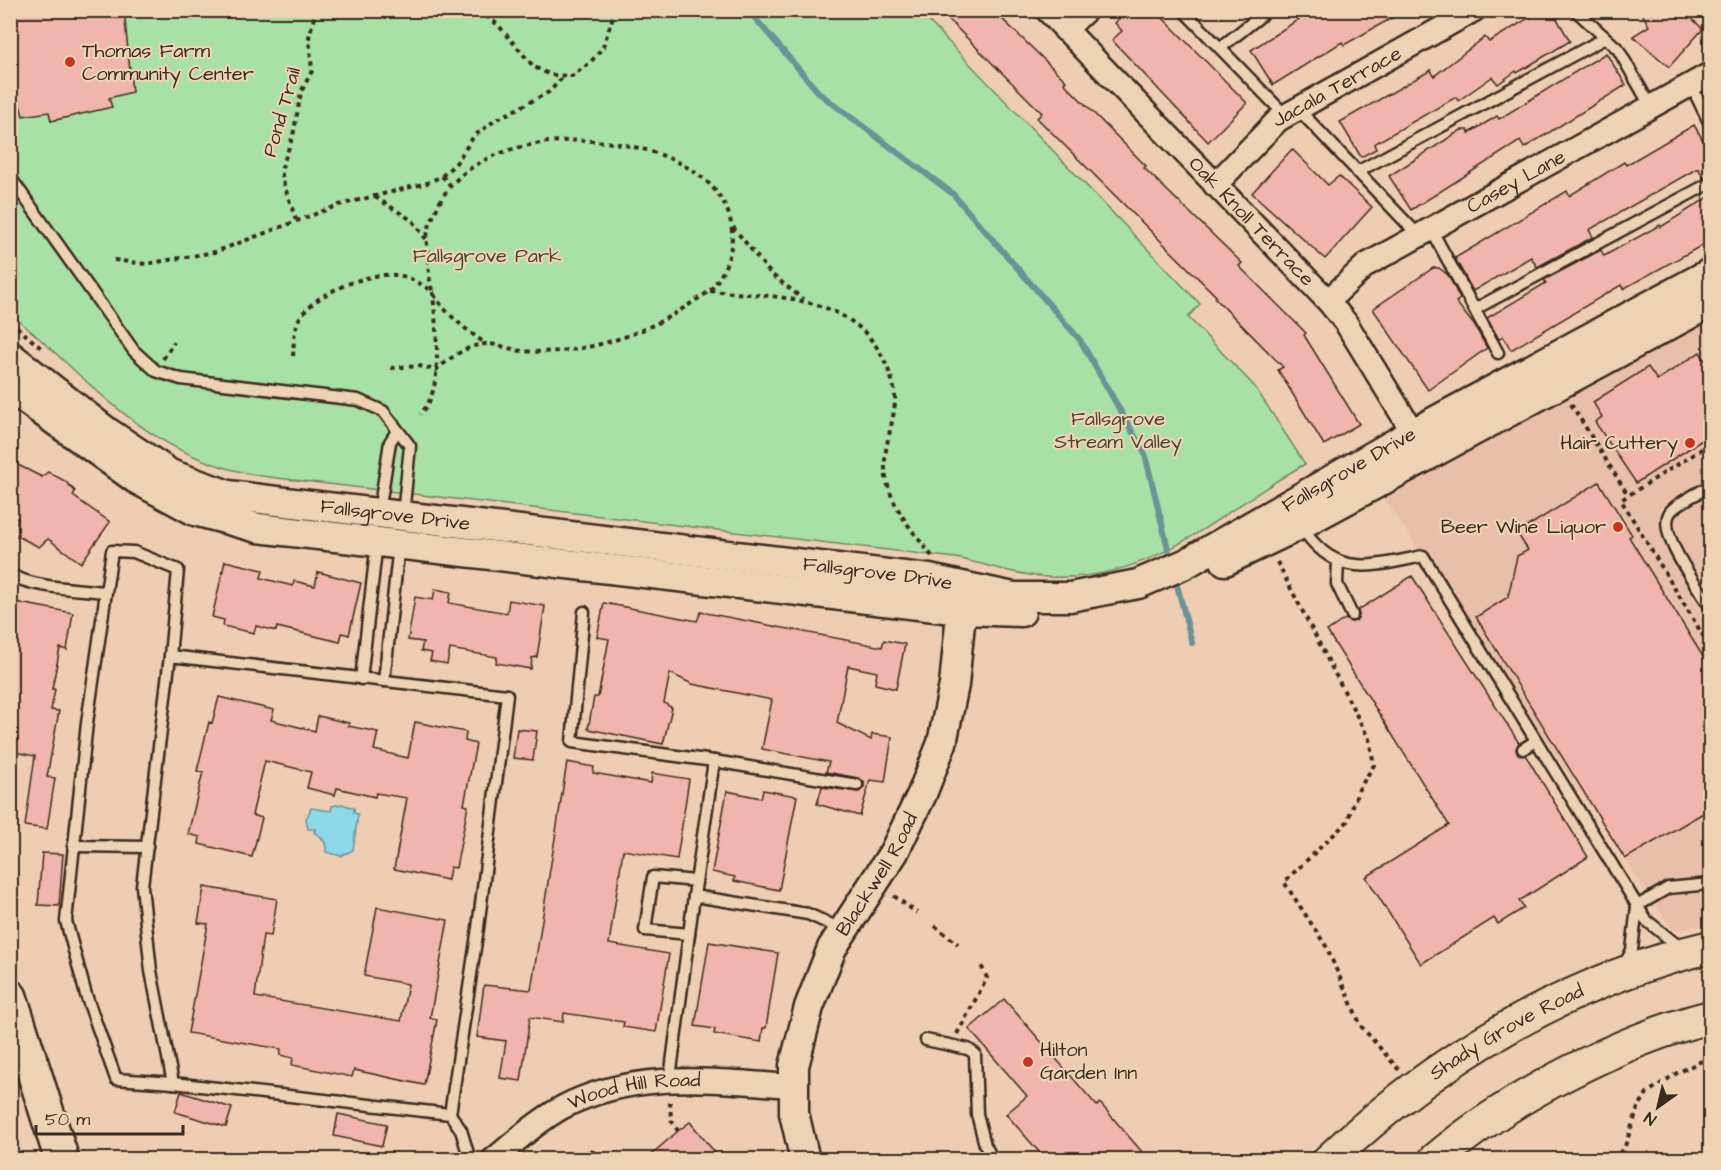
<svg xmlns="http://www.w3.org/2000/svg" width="1721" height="1170" font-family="'Architects Daughter',sans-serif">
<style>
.built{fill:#e8c0aa}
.green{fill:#a7e1a6;stroke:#718662;stroke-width:1.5}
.water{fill:#8bd9e9;stroke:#6b9398;stroke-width:1.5}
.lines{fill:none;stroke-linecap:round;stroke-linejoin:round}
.stream{stroke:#6b9398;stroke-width:6}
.building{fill:#f0b5ac;stroke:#3b2a1e;stroke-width:1.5}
.service-casing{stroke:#3b2a1e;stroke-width:15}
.minor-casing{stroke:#3b2a1e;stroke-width:27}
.tertiary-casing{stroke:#3b2a1e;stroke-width:33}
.secondary-casing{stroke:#3b2a1e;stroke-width:36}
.primary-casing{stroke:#3b2a1e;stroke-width:38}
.path{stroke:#3b2a1e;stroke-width:4;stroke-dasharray:4.5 4.5;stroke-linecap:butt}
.service{stroke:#edd3b4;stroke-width:10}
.minor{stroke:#edd3b4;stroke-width:22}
.tertiary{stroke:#edd3b4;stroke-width:28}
.secondary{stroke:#edd3b4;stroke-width:32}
.primary{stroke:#edd3b4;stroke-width:33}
.poi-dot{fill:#c8321e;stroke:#edd3b4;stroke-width:2}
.labels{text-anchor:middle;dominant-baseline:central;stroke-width:4.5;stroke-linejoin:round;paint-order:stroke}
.poi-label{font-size:20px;fill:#3b2a1e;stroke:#edd3b4;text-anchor:start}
.street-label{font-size:20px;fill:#3b2a1e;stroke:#edd3b4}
.park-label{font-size:20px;fill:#4b4532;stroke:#edd3b4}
</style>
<rect width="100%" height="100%" fill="#eecdb2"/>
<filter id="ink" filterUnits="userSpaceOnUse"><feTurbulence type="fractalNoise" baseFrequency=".0167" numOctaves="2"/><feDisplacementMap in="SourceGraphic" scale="12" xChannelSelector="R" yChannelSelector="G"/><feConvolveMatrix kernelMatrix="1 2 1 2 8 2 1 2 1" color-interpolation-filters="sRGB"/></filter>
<g filter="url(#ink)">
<path class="built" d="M1710,321V923L1673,931L1382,495Z"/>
<path class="green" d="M10,11H919L1200,304L1188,317L1255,387L1305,464C1217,513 1156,583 1046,577C1015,575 986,564 956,558L269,477C149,461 97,385 11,314Z"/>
<path class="water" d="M342,804L354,808V813L358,814L353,850L341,856L326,852C327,843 323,837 314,832L315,829H308L306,819L311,808L331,811L332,806Z"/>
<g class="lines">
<g class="stream">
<path d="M748,10L820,94L953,194L1080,340L1145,454L1171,561"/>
<path d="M1175,577L1192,643"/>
</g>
</g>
<g class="building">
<path d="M10,10H124L132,92L109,98L112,107L51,121L49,112L23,116L17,94L10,95Z"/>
<path d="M939,10H993L1066,81L1064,83L1146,166L1144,168L1242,263L1239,266L1306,333L1304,335L1359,424L1324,445L1278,370L1283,367L1215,298L1216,296L1037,118L1042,113Z"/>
<path d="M1128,10H1155L1247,103L1208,142L1112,40L1122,31L1115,23Z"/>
<path d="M1313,10H1406L1344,45L1342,42L1273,85L1251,50Z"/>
<path d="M1542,10H1552L1570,41L1517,73L1516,71L1498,84L1492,77L1458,101L1456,97L1374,144L1376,149L1361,157L1340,122L1431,70L1434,76L1485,37L1489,42Z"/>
<path d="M1640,10H1683L1703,29L1669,67L1633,36L1649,26Z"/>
<path d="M1606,53L1626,85L1524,148L1520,141L1411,210L1389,176L1461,130H1468L1469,133L1497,116L1499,119Z"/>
<path d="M1694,125L1710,152V176L1704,178L1698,168L1589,230L1593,237L1537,267L1531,257L1473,291L1455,258L1567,191L1569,196L1624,162L1626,165Z"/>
<path d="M1292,149L1328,185L1339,176L1372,207L1325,259L1252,193Z"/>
<path d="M1710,196V241L1623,289L1621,285L1511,350L1503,336L1499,339L1487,318L1546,283L1544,280L1601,250L1604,256L1660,225L1661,227Z"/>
<path d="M1433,268H1439L1448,275L1460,299L1456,302L1474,325L1487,348L1428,390L1373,309Z"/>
<path d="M1700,352L1710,369V435L1636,483L1595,422L1602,417L1593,402L1648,367L1657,380Z"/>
<path d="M10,461L42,477L48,472L65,481L75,491L73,496L110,522L81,563L48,539L39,547L11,533L18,519L10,515Z"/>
<path d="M1599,482L1632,535L1629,537L1710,668V809L1625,859L1476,617L1508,597L1517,556L1528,550L1517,533Z"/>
<path d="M225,561L263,570L261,578L293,586L294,581L315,586L318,572L361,583L349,635L342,633L340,642L277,627L276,631L256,626L254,633L223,626L224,620L212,617Z"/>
<path d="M1412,576L1519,743L1516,749L1517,753L1526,756L1588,857L1519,901L1524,908L1498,924L1494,918L1421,964L1366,877L1449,825L1327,631L1345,619L1351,622L1356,621L1359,616L1358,610Z"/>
<path d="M435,589L451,592L449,603L507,613L509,600L545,606L537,657L532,658L531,669L496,663L497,657L450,649L447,664L430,661L432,653L421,651L423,642L408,640L415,597L433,600Z"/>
<path d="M10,601L73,613L67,650L60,648L52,689H55L51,710L59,711L47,777L55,778L47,829L25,826L35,756L10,751Z"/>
<path d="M604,603L697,621L701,612L882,647L884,640L905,644L896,689L875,684L877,672L848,666L837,723L871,740L872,734L892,737L885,782L870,780L860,816L817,804L822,787L859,792L864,787V782L858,778L826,772L829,762L762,749L772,700L692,684L670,673L664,703L672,708L663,744L588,729L594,697H598L609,639L597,637Z"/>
<path d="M219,697L274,710L271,720L315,731L318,716L349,723L348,726L378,732L374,750L408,758L415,722L466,732L465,741L476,744L464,805L468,806L456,868L450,867L448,880L394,869L407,798L376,793L375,797L337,788L335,795L307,788L311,772L265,761L252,815L262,818L252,857L199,844L200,837L188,834L203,772L197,771L209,722L212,723Z"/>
<path d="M517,729L537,731L533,760L513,758Z"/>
<path d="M567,762L594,767L593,773L651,783L652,773L689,779L677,859L623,850L609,944L669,954L656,1032L623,1027L624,1022L564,1013L563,1022L530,1017L521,1081L500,1078L506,1041L477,1037L484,985L531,990Z"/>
<path d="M763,790L797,796L779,890L734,881L735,877L712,872L727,791L761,798Z"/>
<path d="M42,853L63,854L59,906L38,905Z"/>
<path d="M204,887L277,899L271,936L263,935L255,997L401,1021L408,984L364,976L377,907L448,920L430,1018L437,1020L424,1085L354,1070L352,1077L292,1065L293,1058L280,1055L281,1049L188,1033L208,924L198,923Z"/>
<path d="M709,942L778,953L766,1028H763L761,1042L714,1034L715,1029L695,1026Z"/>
<path d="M1004,999L1097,1106L1100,1103L1149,1160H1046L1006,1114L1027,1096L969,1029Z"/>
<path d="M181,1092L232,1108L226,1127L175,1112Z"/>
<path d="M338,1114L387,1124L382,1146L334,1136Z"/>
<path d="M690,1122L721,1160H645L678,1131Z"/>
</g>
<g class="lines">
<defs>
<g id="service">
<path d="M1183,10L1286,116"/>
<path d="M1575,10L1618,49L1651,107"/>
<path d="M1220,48L1268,10"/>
<path d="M1691,85L1710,124"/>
<path d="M1298,109L1419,236"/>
<path d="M1357,172L1605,38"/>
<path d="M10,177L134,351L156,371L181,379L358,400L383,411L410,446L403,515"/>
<path d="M1431,229L1498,353"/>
<path d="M1475,309L1710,183"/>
<path d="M1710,486C1699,493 1680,501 1671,511C1654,531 1699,588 1710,606"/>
<path d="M379,512L390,442L397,431"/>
<path d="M1300,525C1335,579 1368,567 1423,556L1646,920L1682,949"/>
<path d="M1338,562L1337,584L1352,615"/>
<path d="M10,574C31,588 79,589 104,592"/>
<path d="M584,612L572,742L714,761L857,785"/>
<path d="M170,656L178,570L134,552L112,551L87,723L66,921L86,995L116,1079L173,1083"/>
<path d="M361,679L377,542"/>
<path d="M384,681L399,545"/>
<path d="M1523,749L1536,741"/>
<path d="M714,761L694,896L808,914L843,930"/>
<path d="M73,846L147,847"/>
<path d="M1637,906L1668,888L1710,884"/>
<path d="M689,934L645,930L653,877L696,881"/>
<path d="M1624,966L1632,950L1637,906"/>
<path d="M926,1040L968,1049L975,1054L977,1114L985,1145L993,1160"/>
<path d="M670,1078L694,896"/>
<path d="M450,1114L173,1083L151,971L142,886L170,656L507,695L478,928L450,1114L461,1130L470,1160"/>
<path d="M587,1160L591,1157"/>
</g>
<g id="minor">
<path id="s1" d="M1047,10L1328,301L1346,323L1422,447"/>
<path d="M1065,30L1086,10"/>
<path id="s2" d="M1215,185L1278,120L1474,10"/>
<path id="s3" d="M1328,301L1366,265L1710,74"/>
<path id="s4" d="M493,1160C516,1141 538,1121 563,1107C637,1069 715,1081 794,1086"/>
</g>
<g id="tertiary">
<path id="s5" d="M10,356L107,432L170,474L228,495L929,579L1013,597H1070L1138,584L1185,564L1413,433L1710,273"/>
<path d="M10,388L136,479L195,511L258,528L961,610L1021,612"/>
<path d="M1225,561L1300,525L1710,303"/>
<path id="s6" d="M805,1160L794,1113V1066L809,1007L832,948L894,852L922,794L942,743L954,685L963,593"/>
</g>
<g id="secondary">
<path id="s7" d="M1329,1160C1434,1060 1569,980 1710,947"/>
<path d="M1435,1160C1506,1099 1620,1040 1710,1017"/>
</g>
<path id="primary" d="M10,997L62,1160"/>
</defs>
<use href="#service" class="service-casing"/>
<use href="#minor" class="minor-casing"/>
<use href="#tertiary" class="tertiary-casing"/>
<use href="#secondary" class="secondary-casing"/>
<use href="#primary" class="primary-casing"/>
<g class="path">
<path d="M479,10L498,25L534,67L551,75L572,76L590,63L603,47L615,10"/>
<path d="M442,176L450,185"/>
<path d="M375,197L413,221L426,239"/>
<path d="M296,220L284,185L281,170L293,136L301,92L312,71L309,37L316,10"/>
<path d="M733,227L771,274L803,299"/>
<path d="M114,260L146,264L215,252L339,205L427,183L442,176L456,163L474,136L494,121L549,92L564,76"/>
<path d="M710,291C772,297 850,293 883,358C889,370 896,388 895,401C894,421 886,440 885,460C883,498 910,528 932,556"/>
<path d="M10,321L41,348"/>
<path d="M293,356C294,344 293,327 301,316C316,293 368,272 395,275C409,276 421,284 433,292C435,324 446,391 420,414"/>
<path d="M163,359L174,342"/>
<path d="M391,368L419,366L436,370C449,359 468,344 487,344C499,344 511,350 523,351C581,356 642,336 690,304C697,299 706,295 712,288C724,273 732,255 732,235C732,127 483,104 438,206C433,217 425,232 427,245C428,259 428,276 432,290C439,309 469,332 486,344"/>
<path d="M1571,404L1628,495"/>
<path d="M1710,444L1621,500L1710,647"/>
<path d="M1277,562L1369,739L1374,765L1359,789L1347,822L1284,882L1326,946L1361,1026L1399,1070"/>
<path d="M894,896L917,913"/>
<path d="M935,926L958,944"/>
<path d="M957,1034L987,978L980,963"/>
<path d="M670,1102L671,1120L678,1131"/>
<path d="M1614,1160L1625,1146L1638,1108L1647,1093L1677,1073L1706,1059L1707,1047"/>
</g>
<use href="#service" class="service"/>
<use href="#minor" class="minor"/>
<use href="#tertiary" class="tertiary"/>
<use href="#secondary" class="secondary"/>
<use href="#primary" class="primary"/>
</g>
</g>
<g class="poi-dot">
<circle cx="70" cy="62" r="6"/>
<circle cx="1690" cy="443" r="6"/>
<circle cx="1618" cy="527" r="6"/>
<circle cx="1028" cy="1062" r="6"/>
</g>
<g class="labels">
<g class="poi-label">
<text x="82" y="51">Thomas Farm<tspan x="82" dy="23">Community Center</tspan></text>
<text x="1678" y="443" text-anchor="end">Hair Cuttery</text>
<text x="1606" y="527" text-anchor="end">Beer Wine Liquor</text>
<text x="1040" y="1050">Hilton<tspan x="1040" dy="23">Garden Inn</tspan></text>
</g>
<g class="street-label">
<text stroke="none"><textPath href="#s2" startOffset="158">Jacala Terrace</textPath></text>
<text transform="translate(282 112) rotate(-74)">Pond Trail</text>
<text stroke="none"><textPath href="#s3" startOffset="224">Casey Lane</textPath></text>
<text stroke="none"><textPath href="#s1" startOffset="294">Oak Knoll Terrace</textPath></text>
<text stroke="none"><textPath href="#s5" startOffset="1419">Fallsgrove Drive</textPath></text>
<text stroke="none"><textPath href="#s5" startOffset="429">Fallsgrove Drive</textPath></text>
<text stroke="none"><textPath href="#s5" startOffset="915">Fallsgrove Drive</textPath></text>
<text stroke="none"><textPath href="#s6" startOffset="306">Blackwell Road</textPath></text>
<text stroke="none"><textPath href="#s7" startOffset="220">Shady Grove Road</textPath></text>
<text stroke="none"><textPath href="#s4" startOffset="162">Wood Hill Road</textPath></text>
</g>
<g class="park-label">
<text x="487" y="256">Fallsgrove Park</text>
<text x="1118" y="419">Fallsgrove<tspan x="1118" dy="23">Stream Valley</tspan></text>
</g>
</g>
<rect width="1721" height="1170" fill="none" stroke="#edd3b4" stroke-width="36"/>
<rect x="18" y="18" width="1685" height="1134" fill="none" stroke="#3b2a1e" stroke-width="2" filter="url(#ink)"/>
<g transform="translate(1658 1107) rotate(214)" stroke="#edd3b4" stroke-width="4.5" paint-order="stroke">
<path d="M0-4.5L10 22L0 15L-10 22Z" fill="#3b2a1e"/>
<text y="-9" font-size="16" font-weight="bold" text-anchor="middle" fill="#3b2a1e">N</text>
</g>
<path d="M36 1125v9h147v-9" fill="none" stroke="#3b2a1e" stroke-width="3"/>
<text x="45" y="1125" font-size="18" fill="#3b2a1e" stroke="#edd3b4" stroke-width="4.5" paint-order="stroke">50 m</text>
</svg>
